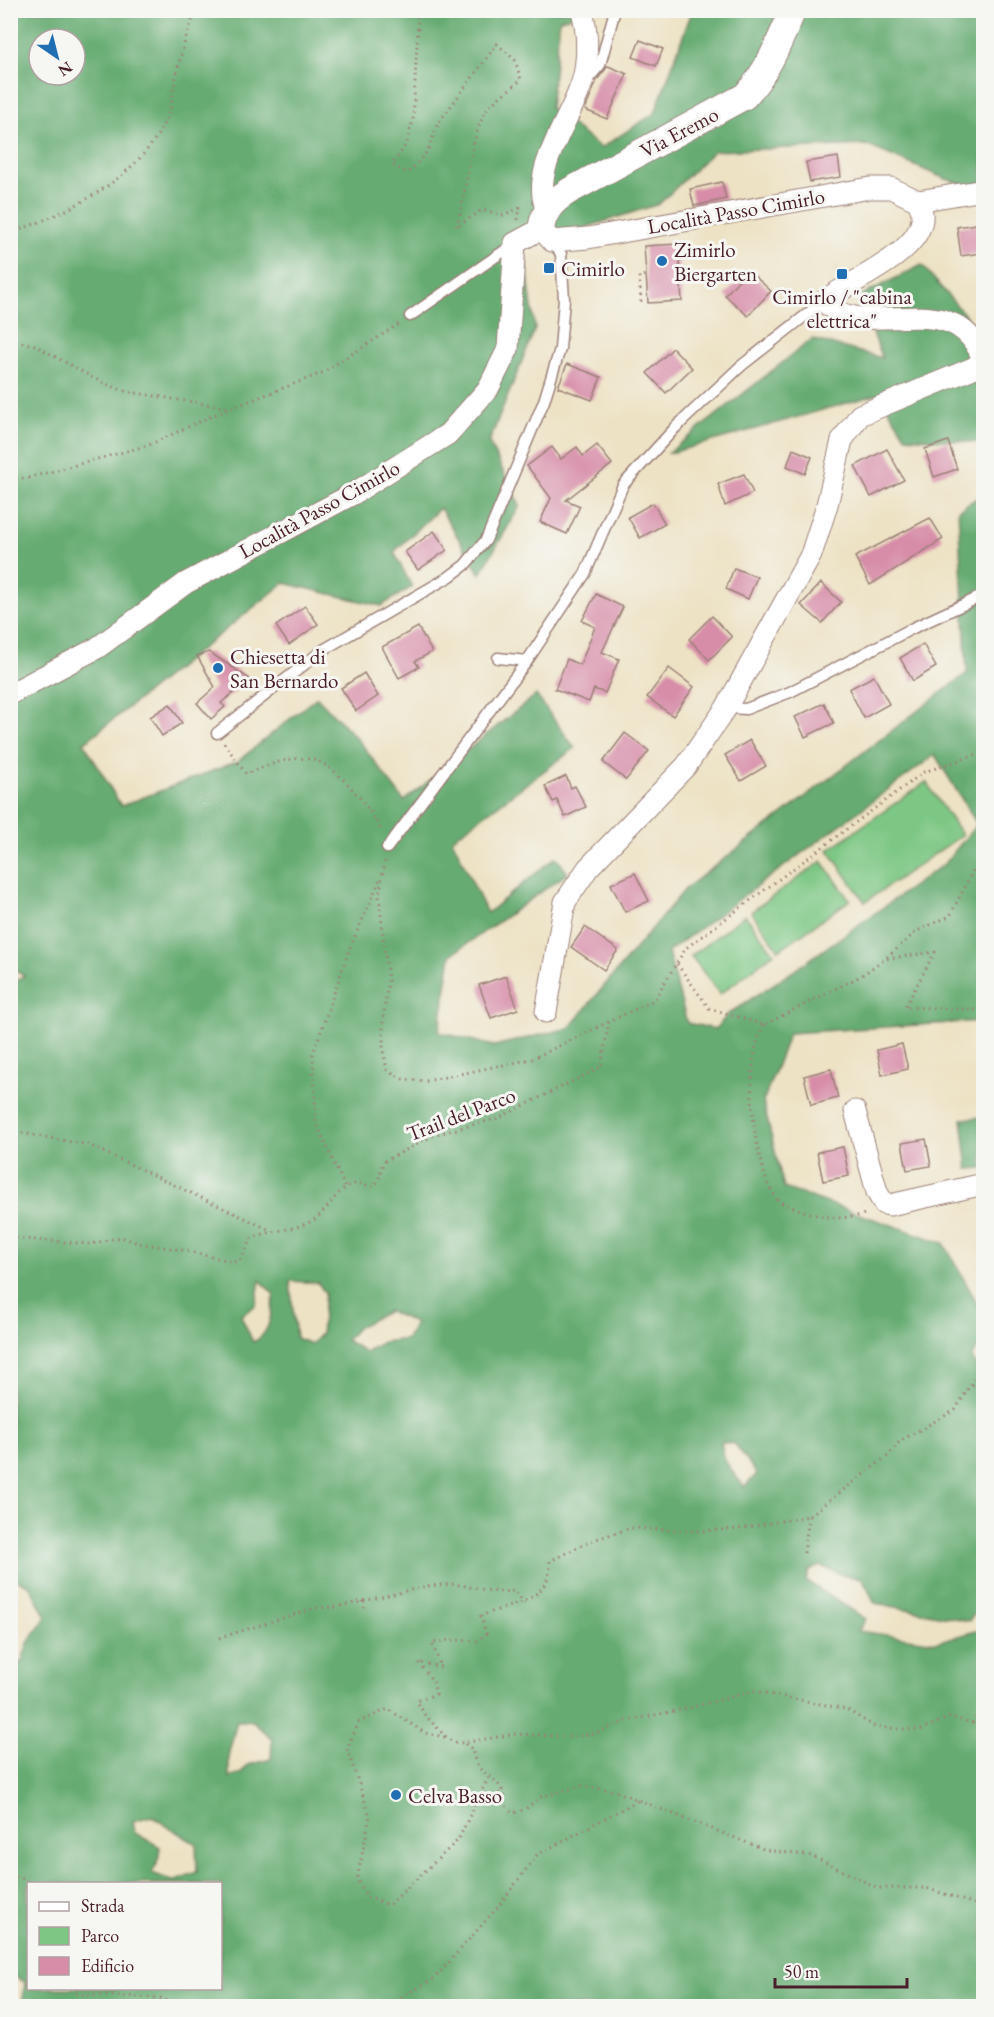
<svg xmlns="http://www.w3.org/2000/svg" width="994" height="2017" font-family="'EB Garamond',serif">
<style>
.green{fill:#7dc784;stroke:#647358;stroke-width:1.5}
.forest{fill:#66ac72;stroke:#58664e;stroke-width:1.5;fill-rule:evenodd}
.building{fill:#d78ca8}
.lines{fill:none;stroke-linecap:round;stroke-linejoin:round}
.service-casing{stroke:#9c8078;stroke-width:13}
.minor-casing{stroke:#9c8078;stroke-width:23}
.tertiary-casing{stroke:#9c8078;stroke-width:28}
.path{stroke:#9c8078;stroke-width:3;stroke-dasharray:1.5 4.5;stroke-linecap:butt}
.service{stroke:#fff;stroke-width:10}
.minor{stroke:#fff;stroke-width:21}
.tertiary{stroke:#fff;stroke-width:26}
.poi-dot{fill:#1f6fb2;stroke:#f6f6f2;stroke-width:2}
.labels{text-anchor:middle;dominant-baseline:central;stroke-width:6;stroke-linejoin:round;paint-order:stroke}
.street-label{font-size:21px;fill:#4a1f2b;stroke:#f6f6f2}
.poi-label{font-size:21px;fill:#4a1f2b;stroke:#f6f6f2;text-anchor:start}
</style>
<rect width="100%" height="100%" fill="#f6f6f2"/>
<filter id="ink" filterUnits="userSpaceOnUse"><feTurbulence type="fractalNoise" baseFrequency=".0167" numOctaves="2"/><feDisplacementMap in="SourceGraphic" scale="12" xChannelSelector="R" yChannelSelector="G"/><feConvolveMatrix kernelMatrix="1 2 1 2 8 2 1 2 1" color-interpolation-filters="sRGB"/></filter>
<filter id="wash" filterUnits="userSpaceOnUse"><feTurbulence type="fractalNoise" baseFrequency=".008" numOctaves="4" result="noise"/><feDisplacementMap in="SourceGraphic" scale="24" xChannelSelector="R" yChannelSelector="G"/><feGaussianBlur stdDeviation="1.35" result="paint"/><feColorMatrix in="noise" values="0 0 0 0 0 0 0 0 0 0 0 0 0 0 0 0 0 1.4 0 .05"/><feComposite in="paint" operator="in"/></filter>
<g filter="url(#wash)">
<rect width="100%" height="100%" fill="#ede2c4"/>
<g class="green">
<path d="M926,782L962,835L865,902L828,850Z"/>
<path d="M822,861L850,900L779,950L751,912Z"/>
<path d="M745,915L774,953L720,994L691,956Z"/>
</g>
<g class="forest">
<path d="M11,11H591L560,19L550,108L601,148L655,113L692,11H983V190L946,179L866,145L714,151L659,204L524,247L535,329L489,442L520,506L480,574L440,508L394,552L412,587L381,606L284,583L84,743L121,806L238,761L317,697L360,742L404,801L536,695L575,748L452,839L487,913L556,857L568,873L451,955L439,1032L494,1046L569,1028L686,888L967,673L958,510L983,494V1021L789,1033L763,1102L784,1188L944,1243L983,1314V1341L971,1357L983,1375V1603L969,1621L875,1603L862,1578L845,1576L821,1566L809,1570L806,1581L866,1619L858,1631L936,1642L983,1629V2006H22L25,1982L10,1974L11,1660L21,1663L28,1643L46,1617L29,1585L11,1578L10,984L24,976L10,967ZM39,39H75V75H39ZM935,755L977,824L944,864L792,972L728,1014L716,1029L687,1023L668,952ZM260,1280L274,1295C271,1313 271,1334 253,1342L241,1316L256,1305ZM290,1281L318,1283L325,1293L321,1334L311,1344L296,1338ZM389,1311L415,1323L407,1339L383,1342L365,1352L346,1340L358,1327ZM721,1442L735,1444L757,1474L744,1487L725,1461ZM237,1721H253L272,1740L271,1759L248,1765L240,1774L229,1777V1752ZM151,1816L196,1844L197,1872L173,1881L152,1873L158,1862L160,1847L135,1833L133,1821ZM28,1884H220V1988H28Z"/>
<path d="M922,265L983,336V443L906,437L879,394L667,454L812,339L882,358L860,296Z"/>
<path d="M983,1117V1168L968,1169L962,1119Z"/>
</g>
<g id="blocks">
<g class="building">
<path d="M640,40L663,49L656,66L633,57Z"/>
<path d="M608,66L627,74L607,119L585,110L597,80Z"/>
<path d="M838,157L841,177L810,182L806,162Z"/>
<path d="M722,182L726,199L694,206L690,189Z"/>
<path d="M976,224L981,253L961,256L957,227Z"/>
<path d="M678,244L682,301L648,303L644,246Z"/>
<path d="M748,270L771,291L748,316L725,295Z"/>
<path d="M673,348L692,368L666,393L647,373Z"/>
<path d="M567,364L601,377L592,400L558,387Z"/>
<path d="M948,441L957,469L934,477L925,449Z"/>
<path d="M597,445L612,464L566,500L580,506L567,534L540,522L551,498L527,466L552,447L561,459L577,447L583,456Z"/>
<path d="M793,449L812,457L805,474L787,466Z"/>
<path d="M887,449L904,480L871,497L855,466Z"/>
<path d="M744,474L753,493L725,506L718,484Z"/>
<path d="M653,503L665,524L640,538L628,517Z"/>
<path d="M930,518L943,539L870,585L855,557Z"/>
<path d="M434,531L447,550L418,570L405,552Z"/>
<path d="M734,568L757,577L748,599L726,589Z"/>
<path d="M821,583L841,602L822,623L801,605Z"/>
<path d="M596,594L623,607L602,652L619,659L605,693L594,689L589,702L555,689L567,659L580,665L595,627L582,621Z"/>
<path d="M305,606L318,624L289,645L276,626Z"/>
<path d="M712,616L732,637L709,660L689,639Z"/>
<path d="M418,627L432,652L415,661L419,667L399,678L382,647Z"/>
<path d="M923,644L936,667L913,681L900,658Z"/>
<path d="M209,652L250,679L221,703L225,707L211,719L197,703L215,687L197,656Z"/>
<path d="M669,668L694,687L673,716L647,697Z"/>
<path d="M364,673L378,696L356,711L341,688Z"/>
<path d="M874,676L889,704L864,718L849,689Z"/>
<path d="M824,703L834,723L805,737L795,717Z"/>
<path d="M170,704L182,723L162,736L150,717Z"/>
<path d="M625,733L649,751L626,780L603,762Z"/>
<path d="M750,740L766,766L741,781L725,755Z"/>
<path d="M566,776L571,788L575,786L586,807L565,817L557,800L553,802L545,786Z"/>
<path d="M635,873L649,901L625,912L611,884Z"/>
<path d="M585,927L618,950L604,970L571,947Z"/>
<path d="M506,976L518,1009L491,1018L479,985Z"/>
<path d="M902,1044L908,1069L882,1075L877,1050Z"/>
<path d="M831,1069L838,1098L811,1105L804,1076Z"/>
<path d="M926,1139L931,1166L907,1170L902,1143Z"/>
<path d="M843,1147L849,1176L823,1181L817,1152Z"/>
</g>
</g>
</g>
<g filter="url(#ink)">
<use href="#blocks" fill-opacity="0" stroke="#9c8078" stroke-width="1.5"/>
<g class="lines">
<defs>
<g id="service">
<path d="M587,80L600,65L615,10"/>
<path d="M410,316L514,244"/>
<path d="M498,658L527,661"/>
<path d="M726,708L746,709L790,692L913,628L984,595"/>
<path d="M217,733L323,650L449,577L465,565L486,540L544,401L560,349L564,299L561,254L552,241"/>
<path d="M387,848L527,661L585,574L623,485L676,427L741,366L824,301"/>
</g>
<g id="minor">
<path d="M918,201L984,190"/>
<path d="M547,210C527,168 578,113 585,70C588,51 587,29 582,10"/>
<path d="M10,694L97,648L186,583L353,494L448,434L488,389L508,349L515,243L541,229L552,241L588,238L870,188H891L918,201C921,208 924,215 921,224C912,257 850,281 824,301C864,346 956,279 984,362"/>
<path d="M546,1012L565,902L588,868L686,766L726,708L811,555L827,505L842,440L860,415L973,368L983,361"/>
<path d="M855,1111L877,1192L884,1204L890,1205L984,1184"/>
</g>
<path id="tertiary" d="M541,229C544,210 553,201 569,191L745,96C768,72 780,40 793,10"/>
</defs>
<use href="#service" class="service-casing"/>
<use href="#minor" class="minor-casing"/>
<use href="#tertiary" class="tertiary-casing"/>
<g class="path">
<path d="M416,10L418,25L413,120L407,143L392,165L408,173L427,152L439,122L497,44L515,60L521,80C511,89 498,97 489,107C470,130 467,196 456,227L482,210L503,215L520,208L518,220"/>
<path d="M10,233C71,212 145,176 169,112C173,100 173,88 176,76C181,53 187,32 196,10"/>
<path d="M641,302L639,276L646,275"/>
<path d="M10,340L34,345L101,382L124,391L229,408"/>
<path d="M10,479L28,478L149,445L216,414L322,373L399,324"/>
<path d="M224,743L246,774C266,766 288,756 310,759C334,761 373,811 382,832"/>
<path d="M984,849L950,916L917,931L885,959L935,952L905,1007L984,1010"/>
<path d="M385,861L379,896L388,981L383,1021V1049L387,1070L403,1079L426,1081L532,1059L654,1000L686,948L924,772L984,752"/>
<path d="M677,964L709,1008L764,1025L859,977L885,959"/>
<path d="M764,1025C744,1059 752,1139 765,1176C767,1185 773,1193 778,1201C808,1214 835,1224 868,1213"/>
<path d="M10,1131L89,1145L272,1231"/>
<path d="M345,1187L316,1123L313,1054L349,950L381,877"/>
<path d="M10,1238L91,1244L121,1237L138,1243L182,1250L234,1262L241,1259L252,1238C270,1230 292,1231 310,1222C326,1214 332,1196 347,1187C369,1174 374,1206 383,1162L434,1135L499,1118L601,1067L609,1022"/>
<path d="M984,1363L955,1410L900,1441L889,1455L809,1516L739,1529L696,1531L631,1528L593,1540L550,1561C551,1603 511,1603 481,1616L486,1634L478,1641L449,1640L432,1643L441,1667L418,1662L433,1681L436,1694L417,1701L425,1715L447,1738L453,1742L463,1743L515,1734L573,1737L596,1733L626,1721L689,1708L754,1691L846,1709L875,1727L920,1730L950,1717L984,1726"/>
<path d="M972,1385L984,1383"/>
<path d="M804,1553L809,1516"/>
<path d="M363,1601L364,1608"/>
<path d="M219,1638L315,1608L337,1607L428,1586L454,1584L497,1592L515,1591L524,1603"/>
<path d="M976,1720L984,1715"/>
<path d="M972,1723L984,1707"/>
<path d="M445,1737L425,1733L388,1709L359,1722L347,1749L370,1816L357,1879L367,1897L389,1905L458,1840L488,1778"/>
<path d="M465,1744L472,1749C478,1779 492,1771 502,1790L498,1793L504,1796L503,1803L513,1813L524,1810L541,1797L581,1786L615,1791L766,1850L812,1856L878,1888H926L984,1907"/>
<path d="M10,1875L27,1880L28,1888"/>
<path d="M76,1988V1994L160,1998L179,2006"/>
<path d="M385,2006L434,1979L497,1908L537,1855L639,1800"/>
</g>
<use href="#service" class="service"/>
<use href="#minor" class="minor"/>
<use href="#tertiary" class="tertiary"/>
</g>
</g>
<g class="poi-dot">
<circle cx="662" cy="261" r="6"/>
<rect x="543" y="262" width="12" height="12" rx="3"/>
<rect x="836" y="268" width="12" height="12" rx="3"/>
<circle cx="218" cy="668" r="6"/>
<circle cx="396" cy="1795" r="6"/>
</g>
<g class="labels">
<g class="street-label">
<text transform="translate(679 132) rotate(-28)">Via Eremo</text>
<text transform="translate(736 211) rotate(-10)">Località Passo Cimirlo</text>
<text transform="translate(319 509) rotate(-29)">Località Passo Cimirlo</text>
<text transform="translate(461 1114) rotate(-21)">Trail del Parco</text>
</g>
<g class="poi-label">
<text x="674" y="249">Zimirlo<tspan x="674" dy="24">Biergarten</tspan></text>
<text x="561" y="268">Cimirlo</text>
<text x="842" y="296" text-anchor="middle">Cimirlo / "cabina<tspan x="842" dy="24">elettrica"</tspan></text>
<text x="230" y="656">Chiesetta di<tspan x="230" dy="24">San Bernardo</tspan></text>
<text x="408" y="1795">Celva Basso</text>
</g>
</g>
<rect width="994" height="2017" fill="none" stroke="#f6f6f2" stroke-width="36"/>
<rect x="27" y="1882" width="195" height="108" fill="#f6f6f2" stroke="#b1a0a2" stroke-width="1.5"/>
<rect x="39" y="1902" width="30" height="9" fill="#ffffff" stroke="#b1a0a2" stroke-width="1.5"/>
<text x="81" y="1912" font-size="18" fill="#4a1f2b">Strada</text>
<rect x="39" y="1927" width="30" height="18" fill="#7dc784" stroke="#b1a0a2" stroke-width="1.5"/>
<text x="81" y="1942" font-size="18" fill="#4a1f2b">Parco</text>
<rect x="39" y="1957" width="30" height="18" fill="#d78ca8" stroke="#b1a0a2" stroke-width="1.5"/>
<text x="81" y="1972" font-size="18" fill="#4a1f2b">Edificio</text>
<g transform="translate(57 57) rotate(145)"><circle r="28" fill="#f6f6f2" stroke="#b1a0a2" stroke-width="1.5"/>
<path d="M0-4.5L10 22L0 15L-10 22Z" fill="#1f6fb2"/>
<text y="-9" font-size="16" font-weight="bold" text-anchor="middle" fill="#4a1f2b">N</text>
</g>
<path d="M775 1978v9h132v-9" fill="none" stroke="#4a1f2b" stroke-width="3"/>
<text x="784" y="1978" font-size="18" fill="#4a1f2b" stroke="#f6f6f2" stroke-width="4.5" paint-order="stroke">50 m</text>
</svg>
